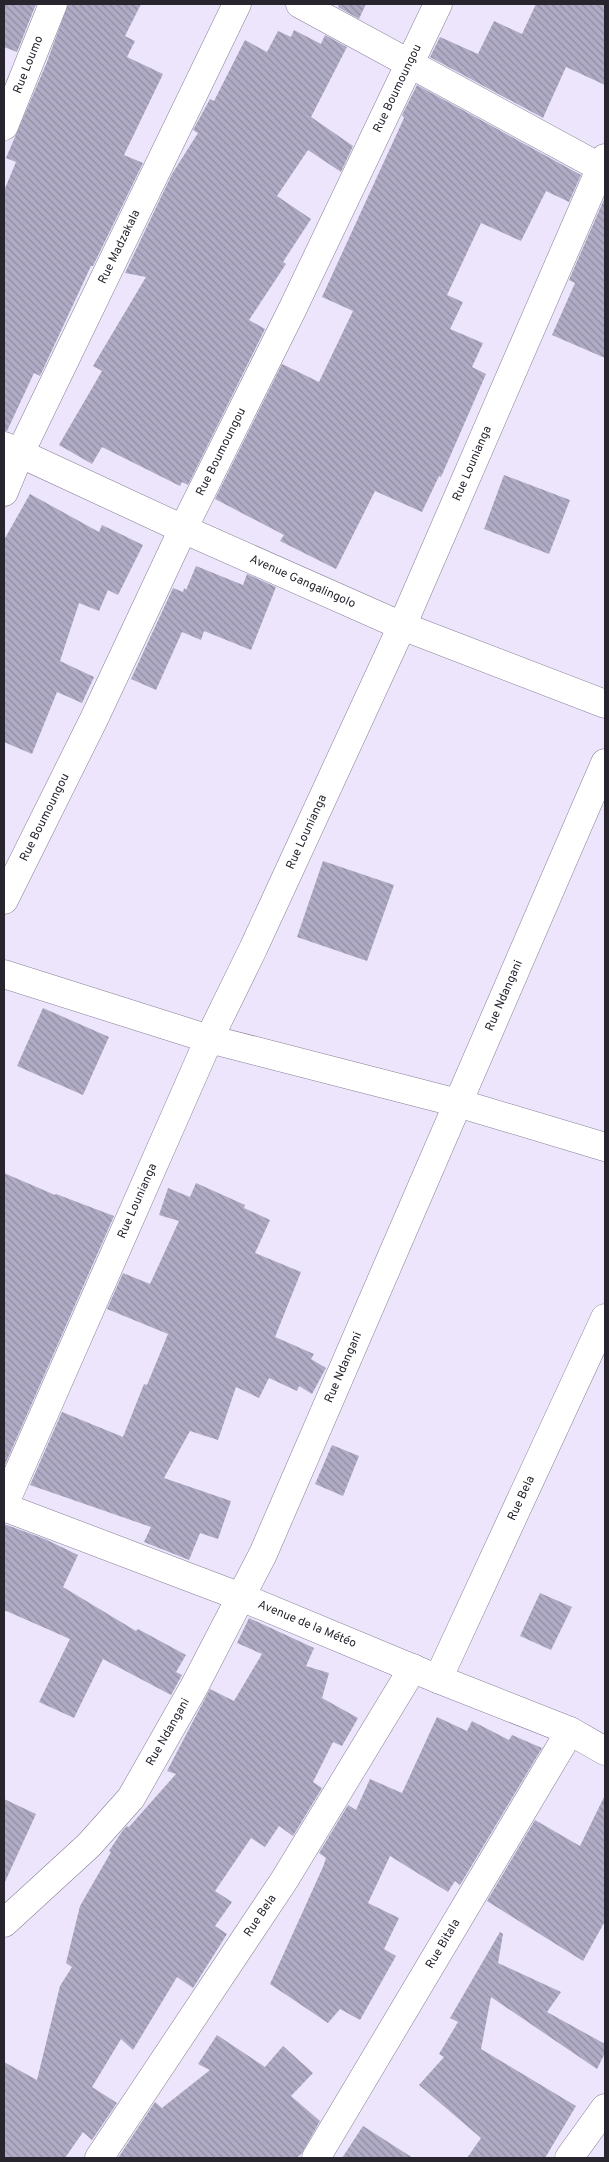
<svg xmlns="http://www.w3.org/2000/svg" width="609" height="2162" font-family="Overpass,sans-serif">
<style>
.building{fill:url(#building-back-hatch)}
.lines{fill:none;stroke-linecap:round;stroke-linejoin:round}
.street-casing{stroke:#867e96;stroke-width:29}
.street{stroke:#fff;stroke-width:28}
.labels{text-anchor:middle;dominant-baseline:central;stroke-width:5;stroke-linejoin:round;paint-order:stroke}
.street-label{font-size:12px;fill:#28252f;stroke:#fff}
</style>
<defs>
<pattern id="building-back-hatch" width="6" height="6" patternUnits="userSpaceOnUse" patternTransform="scale(1.25)"><rect width="6" height="6" fill="#b1acc6"/><path d="M-1 5l2 2M0 0l6 6M5-1l2 2" fill="none" stroke="#908ca1"/></pattern>
</defs>
<rect width="100%" height="100%" fill="#ece5fb"/>
<g class="building">
<path d="M4,4H36L17,52L4,47Z"/>
<path d="M68,4H141L125,36L135,41L127,57L163,74L124,155L143,163L93,266H91L40,376L34,373L7,431H4V191L16,162L6,158L47,62Z"/>
<path d="M339,4H366L359,19L338,7Z"/>
<path d="M536,4H605V85L566,67L543,118L430,57L440,37L478,54L494,21L522,34Z"/>
<path d="M294,30L321,44L325,35L347,47L311,117L353,146L341,172L308,150L277,196L311,219L283,262L286,264L249,320L265,329L188,485L182,482L180,486L102,447L92,464L59,445L102,371L93,366L146,277L125,273L172,174L198,133L193,130L210,99L214,101L245,40L267,52L278,31L291,37Z"/>
<path d="M417,85L581,175L569,202L546,191L521,241L481,223L447,295L463,302L450,329L483,343L472,367L486,374L441,477L439,476L422,512L375,491L336,569L280,541L284,535L215,499L282,364L319,382L353,311L322,297L404,118L402,115Z"/>
<path d="M605,197V358L552,335L575,283L569,280Z"/>
<path d="M504,475L570,500L549,554L484,529Z"/>
<path d="M30,494L99,532L102,525L143,545L118,595L108,590L99,611L79,603L60,661L94,677L82,703L57,692L32,754L4,742V540Z"/>
<path d="M196,566L243,585L247,574L276,587L251,650L204,631L201,640L182,632L156,690L131,679L173,588L183,592L184,588L186,590Z"/>
<path d="M323,861L394,885L367,961L297,937Z"/>
<path d="M43,1008L109,1037L83,1095L17,1066Z"/>
<path d="M4,1173L55,1195L56,1194L114,1216L4,1467Z"/>
<path d="M196,1183L245,1205L244,1208L270,1220L255,1253L301,1272L275,1337L314,1354L311,1359L326,1368L312,1394L299,1386L297,1391L269,1378L259,1398L236,1387L218,1440L190,1431L164,1478L231,1501L218,1539L200,1533L189,1560L144,1542L151,1527L30,1485L62,1412L123,1437L144,1384L147,1385L168,1334L107,1309L123,1273L150,1284L179,1221L159,1215L168,1188L190,1197Z"/>
<path d="M332,1445L359,1456L343,1496L315,1484Z"/>
<path d="M4,1524L45,1539L78,1555L63,1587L136,1631L138,1629L186,1655L176,1672L182,1675L171,1695L103,1659L74,1718L39,1702L70,1639L4,1610Z"/>
<path d="M540,1593L572,1607L551,1650L520,1636Z"/>
<path d="M249,1618L314,1648L306,1666L329,1673L322,1698L358,1718L342,1746L333,1742L313,1782L322,1788L293,1836L279,1826L265,1847L251,1838L215,1891L232,1902L215,1926L227,1934L193,1988L177,1977L133,2050L121,2039L92,2087L117,2103L92,2140L83,2132L65,2158H4V2062L37,2080L60,1986L72,1967L66,1963L80,1906L111,1852L109,1851L123,1830L127,1826L129,1827L176,1774L167,1771L210,1689L234,1701L262,1654L237,1643Z"/>
<path d="M437,1717L467,1731L472,1721L509,1740L512,1735L542,1748L460,1885L455,1881L448,1892L390,1856L368,1903L399,1918L384,1949L396,1956L360,2020L340,2009L328,2023L270,1984L323,1867L326,1858L319,1853L348,1805L356,1810L370,1779L402,1793Z"/>
<path d="M605,1795V1921L583,1961L487,1901L535,1820L580,1846Z"/>
<path d="M4,1799L36,1814L4,1884Z"/>
<path d="M500,1932L503,1934L498,1963L561,1992L547,2012L605,2044V2053L597,2069L491,1997L481,2049L576,2106L545,2158H467L481,2138L419,2085L444,2057L439,2054L458,2022L450,2018Z"/>
<path d="M217,2035L265,2067L283,2046L313,2073L291,2096L320,2121L302,2153L297,2158H118L155,2102L162,2108L210,2070L198,2064Z"/>
<path d="M363,2126L413,2158H342Z"/>
</g>
<g class="lines">
<defs>
<g id="street">
<path d="M300,4L605,170"/>
<path id="s1" d="M4,126L53,4"/>
<path id="s2" d="M4,446L183,529L402,626L605,704"/>
<path id="s3" d="M4,492L20,453L237,4"/>
<path id="s4" d="M4,900L94,719L183,529L292,310L438,4"/>
<path d="M4,974L209,1039L458,1103L605,1147"/>
<path id="s5" d="M4,1505L209,1039L253,949L402,626L605,158"/>
<path id="s6" d="M4,1507L241,1597L438,1679L570,1731L605,1751"/>
<path id="s7" d="M438,1679L605,1318"/>
<path id="s8" d="M4,1923L89,1845L131,1798L194,1687L263,1554L605,763"/>
<path id="s9" d="M99,2158L285,1879L413,1668"/>
<path id="s10" d="M316,2158L570,1731"/>
<path d="M569,2158L605,2108"/>
</g>
</defs>
<use href="#street" class="street-casing"/>
<use href="#street" class="street"/>
</g>
<g class="labels">
<g class="street-label">
<text stroke="none"><textPath href="#s1" startOffset="66">Rue Loumo</textPath></text>
<text stroke="none"><textPath href="#s4" startOffset="902">Rue Boumoungou</textPath></text>
<text stroke="none"><textPath href="#s3" startOffset="271">Rue Madzakala</textPath></text>
<text stroke="none"><textPath href="#s4" startOffset="498">Rue Boumoungou</textPath></text>
<text stroke="none"><textPath href="#s5" startOffset="1142">Rue Lounianga</textPath></text>
<text stroke="none"><textPath href="#s2" startOffset="328">Avenue Gangalingolo</textPath></text>
<text stroke="none"><textPath href="#s4" startOffset="92">Rue Boumoungou</textPath></text>
<text stroke="none"><textPath href="#s5" startOffset="738">Rue Lounianga</textPath></text>
<text stroke="none"><textPath href="#s8" startOffset="1064">Rue Ndangani</textPath></text>
<text stroke="none"><textPath href="#s5" startOffset="332">Rue Lounianga</textPath></text>
<text stroke="none"><textPath href="#s8" startOffset="659">Rue Ndangani</textPath></text>
<text stroke="none"><textPath href="#s7" startOffset="199">Rue Bela</textPath></text>
<text stroke="none"><textPath href="#s6" startOffset="325">Avenue de la Météo</textPath></text>
<text stroke="none"><textPath href="#s8" startOffset="254">Rue Ndangani</textPath></text>
<text stroke="none"><textPath href="#s9" startOffset="291">Rue Bela</textPath></text>
<text stroke="none"><textPath href="#s10" startOffset="249">Rue Bitala</textPath></text>
</g>
</g>
<rect width="609" height="2162" fill="none" stroke="#28252f" stroke-width="10"/>
</svg>
